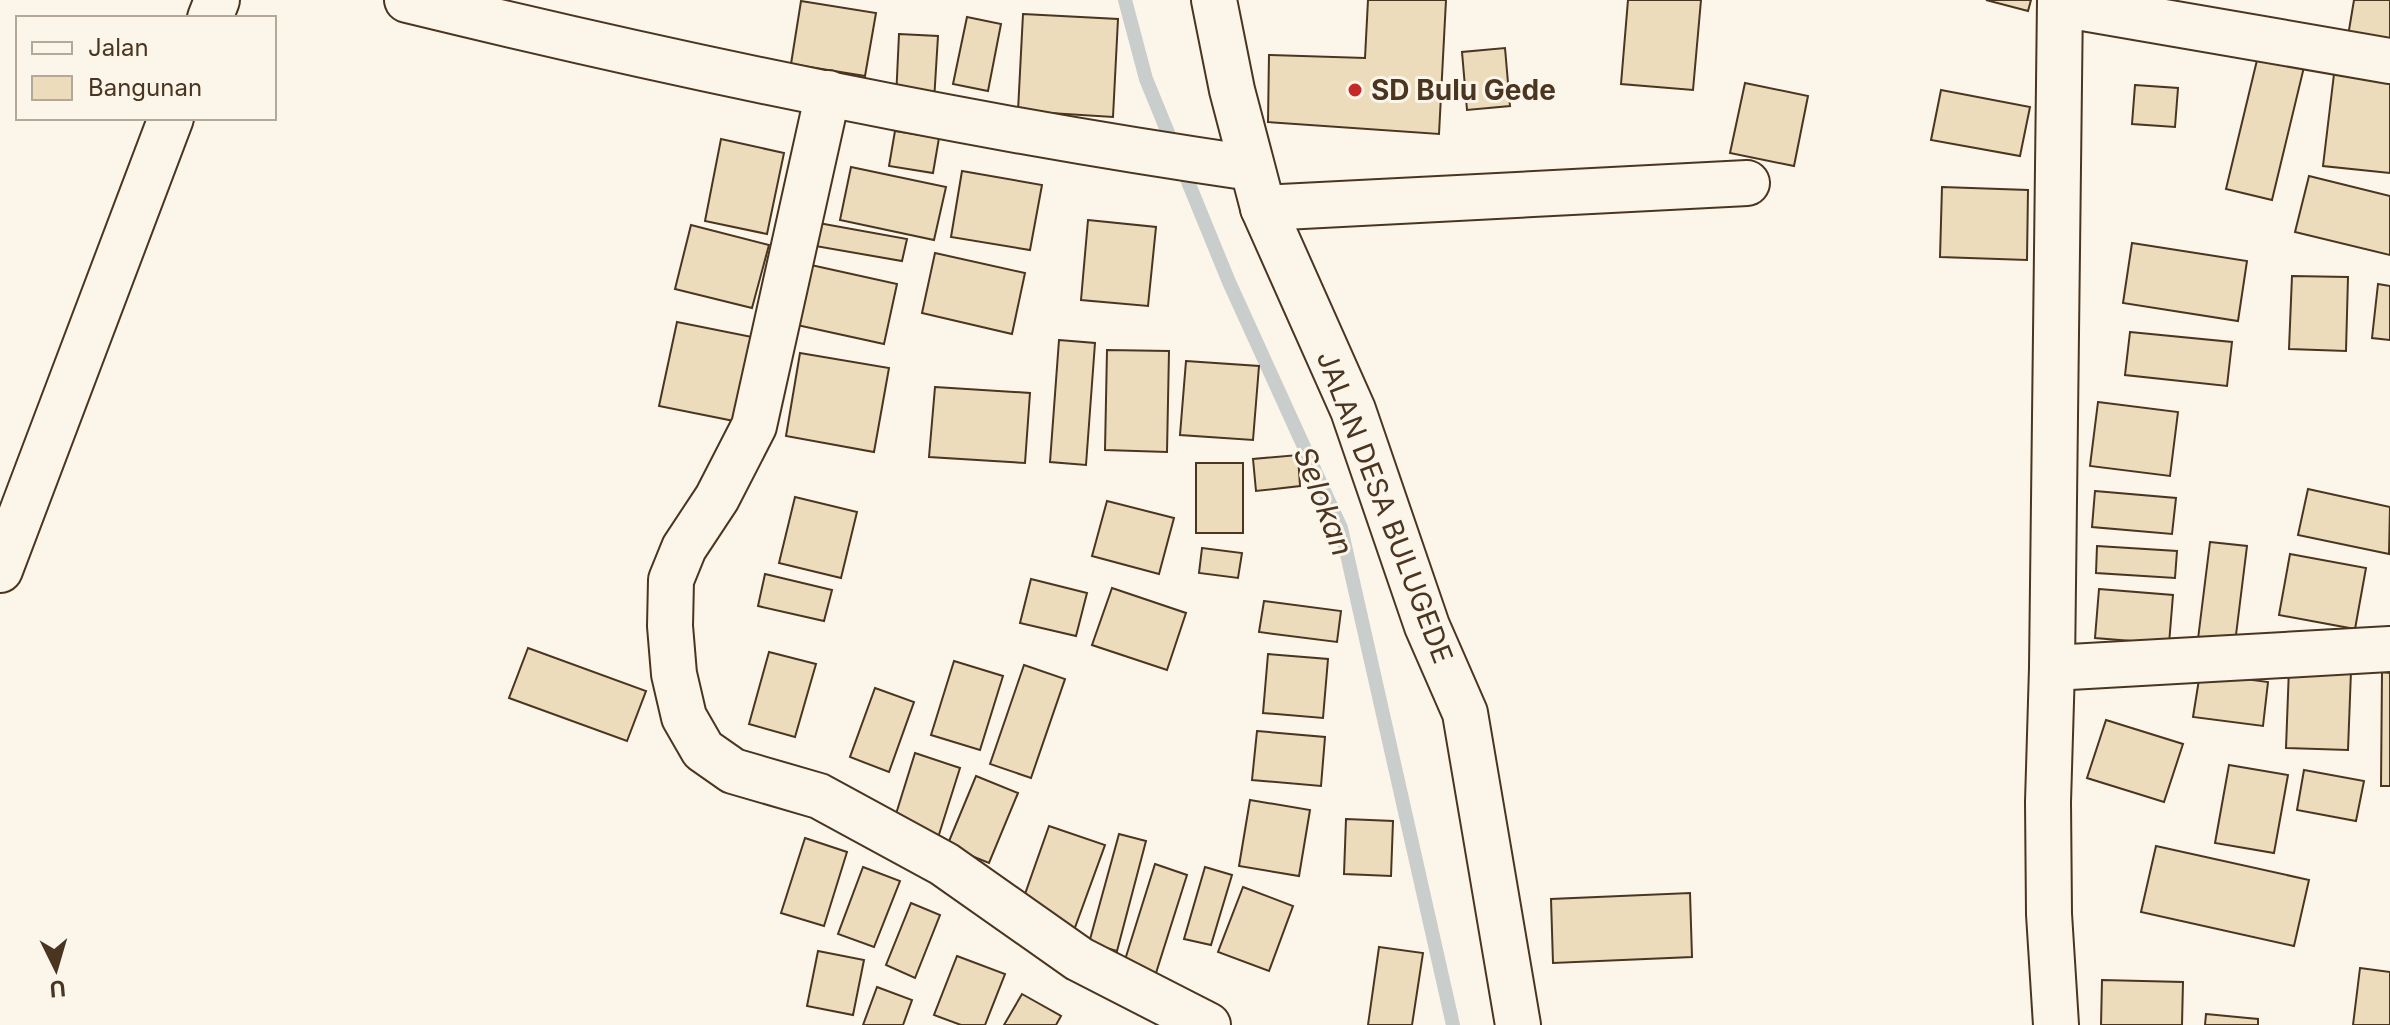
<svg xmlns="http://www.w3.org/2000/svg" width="2390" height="1025" font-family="Inter,sans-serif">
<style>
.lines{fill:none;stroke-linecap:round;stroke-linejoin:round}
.stream{stroke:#c9cecd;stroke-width:14}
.building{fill:#ecdcbc;stroke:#4a3520;stroke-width:2}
.minor-casing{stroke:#4a3520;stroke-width:48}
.minor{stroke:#fbf6e9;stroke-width:44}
.poi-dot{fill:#c62828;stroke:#fbf6e9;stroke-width:3}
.labels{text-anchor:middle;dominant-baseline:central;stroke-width:6;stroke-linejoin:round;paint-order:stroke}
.poi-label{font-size:28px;font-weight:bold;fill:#4a3520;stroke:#fbf6e9;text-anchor:start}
.street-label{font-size:28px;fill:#4a3520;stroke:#fbf6e9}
.water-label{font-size:30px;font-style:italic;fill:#4a3520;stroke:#fbf6e9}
</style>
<rect width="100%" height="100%" fill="#fbf6e9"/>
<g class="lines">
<path class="stream" d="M1125,0L1146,79L1229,282L1341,528L1453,1025"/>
</g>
<g class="building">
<path d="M1368,0H1446L1439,134L1268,122L1269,55L1365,58Z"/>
<path d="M1628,0H1701L1693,90L1621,84Z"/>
<path d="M1986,0H2031L2028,11Z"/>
<path d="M2354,0H2390V43L2348,36Z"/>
<path d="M801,1L876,13L865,76L791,64Z"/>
<path d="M1023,14L1118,19L1113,117L1018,111Z"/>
<path d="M967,17L1001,24L988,91L953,84Z"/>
<path d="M899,34L938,36L934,101L896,99Z"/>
<path d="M1505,48L1510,106L1467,110L1462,52Z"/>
<path d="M2258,56L2304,67L2272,200L2226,189Z"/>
<path d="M2334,74L2390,80V173L2323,166Z"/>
<path d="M1745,83L1808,96L1794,166L1730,153Z"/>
<path d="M2135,85L2178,88L2175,127L2132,124Z"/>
<path d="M1941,90L2030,107L2020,156L1931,140Z"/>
<path d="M895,131L939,138L933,173L889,166Z"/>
<path d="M721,139L784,153L767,234L705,221Z"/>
<path d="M851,167L946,187L934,240L840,220Z"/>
<path d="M962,171L1042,185L1030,250L951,237Z"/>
<path d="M2309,176L2390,196V255L2295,232Z"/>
<path d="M1942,187L2028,190L2027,260L1940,257Z"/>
<path d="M802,220L907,239L902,261L798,243Z"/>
<path d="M1088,220L1156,227L1148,306L1081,300Z"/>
<path d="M691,225L769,245L752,308L675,289Z"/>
<path d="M2132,243L2247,261L2238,321L2123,303Z"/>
<path d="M935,253L1025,273L1012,334L922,313Z"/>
<path d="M811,265L897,284L884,344L797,325Z"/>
<path d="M2292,276L2348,277L2346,351L2289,349Z"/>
<path d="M2378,284L2390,286V340L2372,338Z"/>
<path d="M677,322L752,337L734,421L659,406Z"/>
<path d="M2130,332L2232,342L2227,386L2125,375Z"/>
<path d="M1059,340L1095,343L1086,465L1050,462Z"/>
<path d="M1107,350L1169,351L1167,452L1105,450Z"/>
<path d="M800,353L889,368L874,452L786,436Z"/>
<path d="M1186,361L1259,366L1253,440L1180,435Z"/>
<path d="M935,387L1030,393L1025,463L929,457Z"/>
<path d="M2098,402L2178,412L2170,476L2090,466Z"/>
<path d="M1298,455L1300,486L1256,491L1253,459Z"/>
<rect x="1196" y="463" width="47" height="70"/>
<path d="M2308,489L2390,507L2389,554L2298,535Z"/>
<path d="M2095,491L2176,498L2172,534L2092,527Z"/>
<path d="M795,497L857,512L841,578L779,563Z"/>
<path d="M1107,501L1174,518L1159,574L1092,556Z"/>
<path d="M2210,542L2247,546L2235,643L2198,639Z"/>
<path d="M2097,546L2177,551L2175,578L2096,573Z"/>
<path d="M1202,548L1242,553L1238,578L1199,573Z"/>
<path d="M2290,554L2366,568L2355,629L2279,615Z"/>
<path d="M765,574L832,590L824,621L758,606Z"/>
<path d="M1031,579L1087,593L1076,636L1020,623Z"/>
<path d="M1112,588L1186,613L1167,670L1092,645Z"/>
<path d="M2099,589L2173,595L2169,644L2095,638Z"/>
<path d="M1264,601L1341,611L1337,642L1259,632Z"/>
<path d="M528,648L646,691L627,741L509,698Z"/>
<path d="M769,652L816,664L795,737L749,724Z"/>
<path d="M1268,654L1328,659L1323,718L1263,713Z"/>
<path d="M954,661L1003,676L980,750L931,735Z"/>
<path d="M1024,665L1065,679L1031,778L990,764Z"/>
<path d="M2289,668L2351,671L2348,750L2286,748Z"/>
<path d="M2382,672L2390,673V786H2381Z"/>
<path d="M2200,673L2268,682L2263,726L2193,717Z"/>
<path d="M875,688L914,702L889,772L850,757Z"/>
<path d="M2106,720L2183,744L2164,802L2087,778Z"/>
<path d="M1257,731L1325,737L1321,786L1252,780Z"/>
<path d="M915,753L960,768L936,844L891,830Z"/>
<path d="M2229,765L2288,775L2274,853L2215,843Z"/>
<path d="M2304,770L2364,781L2356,821L2297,810Z"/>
<path d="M976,776L1018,793L989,863L947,846Z"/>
<path d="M1250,800L1310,810L1299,876L1239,866Z"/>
<path d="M1346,819L1393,821L1391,876L1344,874Z"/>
<path d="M1049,826L1105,845L1073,933L1018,914Z"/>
<path d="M1119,834L1146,841L1117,951L1089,943Z"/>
<path d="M805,838L847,852L824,926L781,913Z"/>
<path d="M2156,846L2309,880L2294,946L2141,912Z"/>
<path d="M1155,864L1187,875L1156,973L1124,963Z"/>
<path d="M863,867L900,881L874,947L838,934Z"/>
<path d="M1205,867L1232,875L1211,945L1184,939Z"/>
<path d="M1243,887L1293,906L1269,971L1218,952Z"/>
<path d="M1690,893L1692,957L1553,963L1551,899Z"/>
<path d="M911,903L940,915L915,978L886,965Z"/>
<path d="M1379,947L1423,953L1412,1025H1368Z"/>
<path d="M818,951L864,960L853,1015L807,1006Z"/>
<path d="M957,956L1005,974L985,1025H961L934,1015Z"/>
<path d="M2360,968L2390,972V1025H2353Z"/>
<path d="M2102,980L2183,982L2182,1025H2101Z"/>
<path d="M877,987L912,1000L903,1025H863Z"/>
<path d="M1022,994L1061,1016L1056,1025H1004Z"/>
<path d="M2206,1014L2258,1019V1025H2205Z"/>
</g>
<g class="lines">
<defs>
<g id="minor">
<path d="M407,0C686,68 967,127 1251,168"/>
<path d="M1214,0L1232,90L1263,208L1353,410L1427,626L1465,713L1518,1025"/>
<path d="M2060,4L2390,61"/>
<path d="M210,18L217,0"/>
<path d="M828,93L754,426L717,498L684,548L671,580L670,626L674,674L684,717L703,750L733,771L819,796L944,864L1079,959L1208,1025"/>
<path d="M1263,208L1747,183"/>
<path d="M0,570L171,118"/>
<path d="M2052,668L2390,649"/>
<path d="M2056,1025L2049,914L2048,802L2052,668L2060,0"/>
</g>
</defs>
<use href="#minor" class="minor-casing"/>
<use href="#minor" class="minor"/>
</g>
<circle class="poi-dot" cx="1355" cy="90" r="8"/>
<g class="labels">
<g class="poi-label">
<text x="1371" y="90">SD Bulu Gede</text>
</g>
<g class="street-label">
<text transform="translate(1385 507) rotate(69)">JALAN DESA BULUGEDE</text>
</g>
<g class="water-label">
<text transform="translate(1324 501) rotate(69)">Selokan</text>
</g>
</g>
<rect x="16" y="16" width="260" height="104" fill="#fbf6e9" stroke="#b4a999" stroke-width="2"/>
<rect x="32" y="42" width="40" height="12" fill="#fbf6e9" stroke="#b4a999" stroke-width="2"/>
<text x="88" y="56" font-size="24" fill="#4a3520">Jalan</text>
<rect x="32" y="76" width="40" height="24" fill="#ecdcbc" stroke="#b4a999" stroke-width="2"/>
<text x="88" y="96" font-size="24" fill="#4a3520">Bangunan</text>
<g transform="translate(56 969) rotate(175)" stroke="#fbf6e9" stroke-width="6" paint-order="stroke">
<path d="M0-6L14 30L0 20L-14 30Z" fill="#4a3520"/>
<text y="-12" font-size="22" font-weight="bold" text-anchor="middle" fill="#4a3520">U</text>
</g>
</svg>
